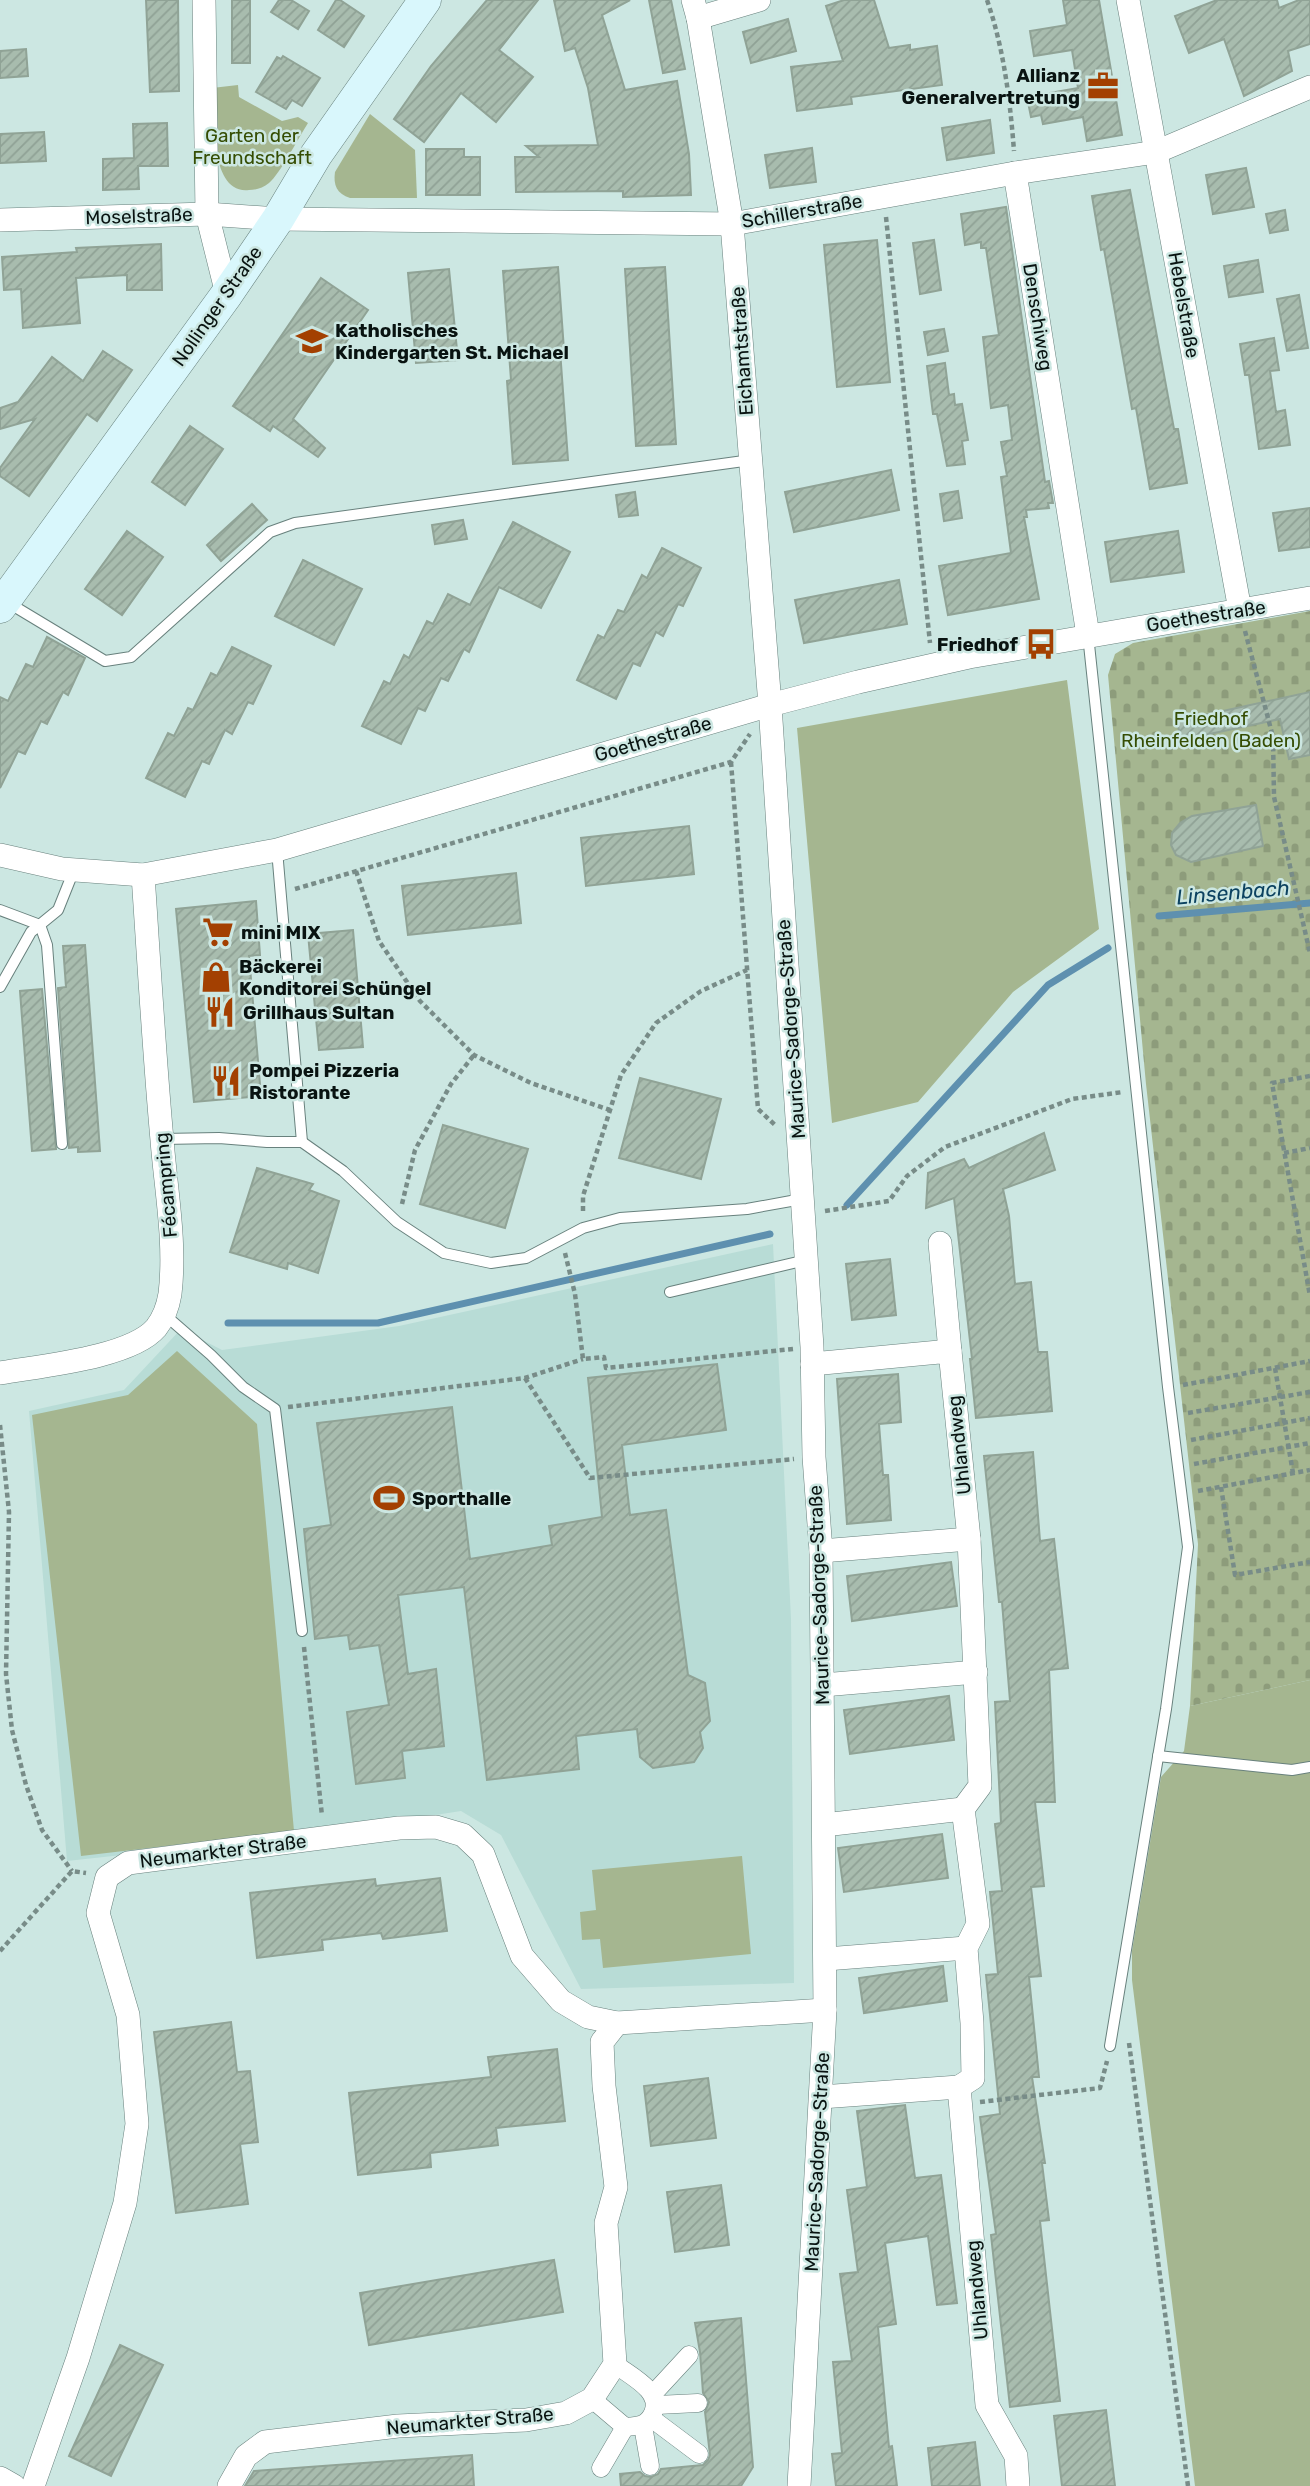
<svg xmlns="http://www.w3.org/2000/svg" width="1310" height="2486" font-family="Rubik,sans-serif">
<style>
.built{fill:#b8dcd6}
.green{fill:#a5b690}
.cemetery{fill:url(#cemetery-stones)}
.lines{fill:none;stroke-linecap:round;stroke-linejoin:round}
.stream{stroke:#5e90af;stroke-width:7}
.building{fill:url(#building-hatch);stroke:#90a396;stroke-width:2}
.service-casing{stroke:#68817d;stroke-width:12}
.pedestrian-casing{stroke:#68817d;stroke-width:19}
.minor-casing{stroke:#68817d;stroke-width:24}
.secondary-casing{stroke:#68817d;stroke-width:33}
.path{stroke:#788c88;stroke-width:4.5;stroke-dasharray:5 3.5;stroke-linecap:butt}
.service{stroke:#fff;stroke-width:10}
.pedestrian{stroke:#fff;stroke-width:18}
.minor{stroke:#fff;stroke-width:23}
.secondary{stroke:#d9f7fc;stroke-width:32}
.labels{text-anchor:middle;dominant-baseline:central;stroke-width:5;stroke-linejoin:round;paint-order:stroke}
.poi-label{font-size:19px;font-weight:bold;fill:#091311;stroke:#cce7e2;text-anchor:start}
.park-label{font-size:19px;fill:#354d03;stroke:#cce7e2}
.street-label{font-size:19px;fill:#091311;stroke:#cce7e2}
.water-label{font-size:21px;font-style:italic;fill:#0c4260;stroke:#cce7e2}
</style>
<defs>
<pattern id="cemetery-stones" width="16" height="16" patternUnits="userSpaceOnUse" patternTransform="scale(1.75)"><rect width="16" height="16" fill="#a5b690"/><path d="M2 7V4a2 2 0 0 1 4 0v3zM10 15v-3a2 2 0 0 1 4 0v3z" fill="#8d9c7b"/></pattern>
<pattern id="building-hatch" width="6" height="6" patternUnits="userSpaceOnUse" patternTransform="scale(1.75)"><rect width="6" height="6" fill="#a8bcae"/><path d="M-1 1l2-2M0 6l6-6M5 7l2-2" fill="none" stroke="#8fa195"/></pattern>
</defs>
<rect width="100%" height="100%" fill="#cce7e2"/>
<path class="built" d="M773,1244L791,1619L794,1983L581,1989L501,1835L461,1811L307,1835L67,1861L29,1411L124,1390L181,1329L222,1350L399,1326Z"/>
<g class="green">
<path d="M238,85L239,97L282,121L298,117L308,123C299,137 280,174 269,183C263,188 256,190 249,190C209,195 214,114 212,88Z"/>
<path d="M370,114L415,150L417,198H350C337,194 333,185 335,172Z"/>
<path d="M1067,680L1099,929L1013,992L918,1102L832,1123L797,728Z"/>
<path d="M177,1351L257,1424L294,1831L81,1856L32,1415L128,1395Z"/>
<path d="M1310,1680V2486H1195L1132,1980V1951L1161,1777L1184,1751L1190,1706Z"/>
<path d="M742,1856L751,1954L603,1968L600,1939L582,1940L580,1912L596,1910L592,1870Z"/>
</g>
<path class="cemetery" d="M1310,611V1680L1190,1706L1198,1544L1146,1084L1108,675L1115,654L1133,643Z"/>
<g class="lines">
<g class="stream">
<path d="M1159,916L1310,903"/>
<path d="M847,1205L1048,985L1108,948"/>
<path d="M228,1323H378L770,1234"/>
</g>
</g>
<g class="building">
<path d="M146,0H178L179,91L150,92Z"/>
<rect x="232" y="0" width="18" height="63"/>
<path d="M279,0H291L309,11L298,29L271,12Z"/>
<path d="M336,0H340L364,16L344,47L318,30Z"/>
<path d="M487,0H538L499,50L533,77L496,122L461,93L424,142L394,119L431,66Z"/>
<path d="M554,0H630L602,15L625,90L677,81L689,154L691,195L623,197V191L516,192L515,157H539L526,146L598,145L588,88L575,48L565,51Z"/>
<path d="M649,0H671L685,69L663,73Z"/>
<path d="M844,0H874L889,48L910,45V50L937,46L942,85L851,97L852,104L797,111L791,67L843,61L826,6Z"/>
<path d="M1063,0H1099L1122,135L1087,141L1083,117L1043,124L1041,115L1031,117L1027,97L1078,88L1072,50L1034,56L1030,31L1067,25Z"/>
<path d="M1217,0H1277L1279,8L1299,0H1310V44L1288,51L1292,71L1244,96L1224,39L1189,53L1175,16Z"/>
<path d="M788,19L796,51L751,63L743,32Z"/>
<path d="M26,49L28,76L0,78V51Z"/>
<path d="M283,56L320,78L302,106L292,100L286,109L256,92L277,57L281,59Z"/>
<path d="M990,120L994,153L947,160L942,128Z"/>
<path d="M167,123L168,166H138L139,189L103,190V159L134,158L133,124Z"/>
<path d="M44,132L46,161L0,163V134Z"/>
<path d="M812,148L816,182L770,188L765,155Z"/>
<path d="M426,149H464V157H480V195H426Z"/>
<path d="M1246,168L1254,207L1213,214L1206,175Z"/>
<path d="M1130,190L1174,429H1178L1187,483L1150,489L1136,408L1132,409L1104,249L1101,250L1092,196Z"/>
<path d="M1006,207L1045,482L1049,481L1053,503H1048L1049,508L1026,510L1027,517H1024L1039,599L948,615L939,566L1011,553L1001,477L1007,476L1001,442L1012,440L1008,405L991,408L983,337L999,335L991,282L986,248H981V242L965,245L961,214Z"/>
<path d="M1285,210L1288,230L1270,233L1266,214Z"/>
<path d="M877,240L890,382L837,387L824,245Z"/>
<path d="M934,240L941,290L920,294L913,243Z"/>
<path d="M161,244L162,290H127V275L76,278L80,323L23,328L21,289L4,290L2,257L77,252L76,248Z"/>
<path d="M1258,260L1263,292L1229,297L1224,266Z"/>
<path d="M558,267L564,350H560L568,460L513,464L507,381L511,380L503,271Z"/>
<path d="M665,267L676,444L636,446L625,269Z"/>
<path d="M449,269L458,360L416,363L408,273Z"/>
<path d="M321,278L368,310L293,419L325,448L318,457L273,426L270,431L233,406Z"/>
<path d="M1299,295L1308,348L1287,351L1277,299Z"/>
<path d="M944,329L948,351L928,355L924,332Z"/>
<path d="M1274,338L1279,370L1270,371L1276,412L1285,410L1290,445L1259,449L1249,375H1245L1240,344Z"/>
<path d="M103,351L132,370L97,421L87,414L29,496L0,476V468L35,419L0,429V408L18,402L52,357L83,381Z"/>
<path d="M945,363L949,395L954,394L955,405L962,404L968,440L962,441L965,464L947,466L937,414H933L927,366Z"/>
<path d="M190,426L223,449L185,505L152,482Z"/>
<path d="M891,470L899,510L794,532L785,492Z"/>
<path d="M958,491L962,518L944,521L940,494Z"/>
<path d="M635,492L638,515L619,517L616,495Z"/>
<path d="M252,504L267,520L221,561L207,545Z"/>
<path d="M1310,508V547L1279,551L1273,513Z"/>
<path d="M463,520L467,539L435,544L432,525Z"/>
<path d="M513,522L570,552L541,608L499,587L469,652L464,649L448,681L441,678L425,711L418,708L401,744L362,726L384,681L390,684L404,655L409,658L427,621L433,624L448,594L470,605Z"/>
<path d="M127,531L163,557L122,615L85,589Z"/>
<path d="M1178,531L1184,572L1111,582L1105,542Z"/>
<path d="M662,548L701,568L683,606L678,604L663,636L656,632L640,666L633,663L616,699L577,680L598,635L604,638L618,610L624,612L642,575L647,578Z"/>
<path d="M303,560L362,589L334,645L275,616Z"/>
<path d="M899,580L907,624L804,643L795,600Z"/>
<path d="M47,637L85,658L68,695L63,692L47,724L41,721L25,754L18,751L0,788V697L8,701L26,664L33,667Z"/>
<path d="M232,647L271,666L253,704L248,702L232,734L225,730L209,764L202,761L185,797L146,778L168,733L174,736L188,708L193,710L211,673L217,676Z"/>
<path d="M1310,692V755L1289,759L1280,719L1181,740L1177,721Z"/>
<path d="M1256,805L1263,846L1191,862L1176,855L1171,845L1172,833L1180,823L1192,816Z"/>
<path d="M689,826L694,874L586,886L581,838Z"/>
<path d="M516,873L521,923L408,935L402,886Z"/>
<path d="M256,901L260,955L249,956L261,1096L194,1102L176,909Z"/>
<path d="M353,930L363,1047L319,1050L308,934Z"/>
<path d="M85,945L100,1151L78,1152V1147L69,1148L58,988L66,987L63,946Z"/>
<path d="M42,989L56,1149L32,1151L20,991Z"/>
<path d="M640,1078L721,1099L701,1179L619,1158Z"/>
<path d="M443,1125L528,1149L505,1228L420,1204Z"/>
<path d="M1044,1133L1055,1170L1003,1189L1009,1216L1015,1284L1031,1282L1038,1352H1047L1052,1411L976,1418L970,1359H972L954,1198L926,1208L928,1173L964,1159L969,1168Z"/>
<path d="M257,1168L313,1184L309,1190L339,1201L318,1273L288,1263L287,1269L230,1252Z"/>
<path d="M890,1259L896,1315L852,1320L846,1264Z"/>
<path d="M717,1364L726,1430L622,1445L630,1515L666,1510L688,1675L705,1683L710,1721L700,1732L703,1748L694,1762L653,1768L640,1757L637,1729L576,1736L579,1769L487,1780L464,1587L398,1595L408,1674L436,1669L444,1746L402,1751L405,1778L356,1784L347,1712L389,1705L379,1645L350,1649L348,1635L315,1639L304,1529L331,1525L317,1423L452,1407L470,1559L552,1545L549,1526L602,1517L588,1378Z"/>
<path d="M898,1374L901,1422L879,1424L883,1475H888L891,1520L847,1524L837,1379Z"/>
<path d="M1033,1452L1040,1541L1054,1539L1068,1668L1049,1670L1055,1802H1035L1044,1886L1031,1887L1041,1976L1029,1977L1039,2077H1032L1045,2163H1042L1049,2220L1040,2221L1060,2401L1010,2407L991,2235L996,2234L980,2117L1000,2114L986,1975L998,1974L990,1892L1002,1891L995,1824L1001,1823L995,1702L1010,1701L1002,1602H999L984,1456Z"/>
<path d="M951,1562L957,1606L852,1621L847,1576Z"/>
<path d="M949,1696L954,1740L850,1754L844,1710Z"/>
<path d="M942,1834L948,1878L844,1892L838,1848Z"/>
<path d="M440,1878L447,1931L383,1939L381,1933L322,1940L323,1950L257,1958L250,1893L375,1879L376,1886Z"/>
<path d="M943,1966L947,2001L864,2013L859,1978Z"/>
<path d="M231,2022L237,2072L250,2071L258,2142L240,2144L248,2204L176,2213L154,2032Z"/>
<path d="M557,2049L565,2121L496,2128L498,2145L430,2153L431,2167L358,2175L349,2093L491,2077L488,2057Z"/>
<path d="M708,2078L716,2138L651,2146L644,2086Z"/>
<path d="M905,2105L915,2178L941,2175L957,2303L937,2305L928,2236L885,2243L896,2324L878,2327L889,2447L892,2446L897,2486H836L832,2454L842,2453L833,2362L852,2361L840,2274L858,2272L847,2190L867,2187L857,2111Z"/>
<path d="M721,2185L729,2245L675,2252L667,2192Z"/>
<path d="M554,2260L563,2312L369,2345L360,2293Z"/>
<path d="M741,2318L753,2467L741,2486H621L620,2474L640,2472L645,2476L651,2477L658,2474L661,2469L703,2465L708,2460L710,2455L705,2412L709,2402L703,2393L700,2352L695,2323Z"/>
<path d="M120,2345L163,2365L111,2476L69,2456Z"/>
<path d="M1106,2410L1115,2486H1062L1054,2416Z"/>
<path d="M975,2442L980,2486H932L928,2448Z"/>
<path d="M472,2455L474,2486H245L254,2471Z"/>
</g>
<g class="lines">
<defs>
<g id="service">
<path d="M7,602L105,661L131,657L270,532L295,523L751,460"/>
<path d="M1088,635L1168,1387L1188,1547L1166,1709L1110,2046"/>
<path d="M277,850L302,1142"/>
<path d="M0,910L40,925L47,945L62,1144"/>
<path d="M0,987L31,932L58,910L74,870"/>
<path d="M162,1139L219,1138L267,1142H302L343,1171L397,1222L444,1253L491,1263L526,1258L583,1228L620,1218L747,1209L802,1199"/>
<path d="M670,1292L806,1260"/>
<path d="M165,1315L211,1355L243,1387L275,1409L302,1631"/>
<path d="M1158,1756L1292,1770L1310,1767"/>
</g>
<g id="pedestrian">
<path d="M653,2394L689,2355"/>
<path d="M592,2399L625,2427C638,2426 647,2426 653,2413C663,2391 630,2376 615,2364"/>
<path d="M657,2405L698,2403"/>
<path d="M651,2418L699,2454"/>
<path d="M643,2426L650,2466"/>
<path d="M601,2468L625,2427"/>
</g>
<g id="minor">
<path d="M204,0L207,214L227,294"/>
<path d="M693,0L698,18L732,224L770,705L812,1347L814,1457L821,1551L825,2010L799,2486"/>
<path d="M1128,0L1240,610"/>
<path d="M698,18L759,0"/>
<path d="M1015,173L1088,635"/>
<path d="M0,220L207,214L278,219L732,224L1015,173L1156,152L1310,87"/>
<path d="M0,855L62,869L143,875L277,850L770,705L858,682L969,657L1310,598"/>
<path d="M940,1243L950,1351"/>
<path d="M812,1364L950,1351L969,1539L980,1786L963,1809L978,1924L966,1948L972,2023L973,2078L959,2087L987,2405L1016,2456L1018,2486"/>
<path d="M0,1373C39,1366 130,1358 156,1328C164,1318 168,1306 170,1294C176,1243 166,1191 162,1140C154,1052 149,963 143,875"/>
<path d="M821,1551L969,1539"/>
<path d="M823,1685L976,1672"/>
<path d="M824,1825L963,1809"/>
<path d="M826,1959L966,1948"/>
<path d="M821,2097L959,2087"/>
<path d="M0,2478L14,2486"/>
<path d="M33,2486L78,2358L125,2203L137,2124L128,2015L98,1913L107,1877L128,1863L399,1828L436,1827L463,1835L483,1854L522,1956L561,2001L588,2017L617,2023L825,2010"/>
<path d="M229,2486L246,2456L265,2442L398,2426L526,2420L566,2413L592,2399L615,2364L606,2223L616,2187L604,2086L602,2042L617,2023"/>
</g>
<path id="secondary" d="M0,607L227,294L278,219L316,155L425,0"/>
</defs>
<use href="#service" class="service-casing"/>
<use href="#pedestrian" class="pedestrian-casing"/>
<use href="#minor" class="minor-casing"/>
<use href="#secondary" class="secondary-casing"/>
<g class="path">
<path d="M987,0C1004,49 1010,100 1014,151"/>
<path d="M886,217L930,643"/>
<path d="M1245,631L1273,737L1274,797L1310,953"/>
<path d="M731,762L758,1109L775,1125"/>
<path d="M356,871L379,941L420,1001L474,1055L531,1083L610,1110"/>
<path d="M295,889L731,762L750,734"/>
<path d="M1310,1076L1272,1083L1310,1296"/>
<path d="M1284,1153L1310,1148"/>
<path d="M402,1204L415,1150L451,1084L474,1055"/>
<path d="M583,1211V1196L621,1075L656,1023L701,991L747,970"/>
<path d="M825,1211L889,1201L907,1176L945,1147L1072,1099L1123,1092"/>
<path d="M565,1253L575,1294L583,1359L604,1357L606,1368L793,1349"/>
<path d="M1275,1368L1293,1473"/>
<path d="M525,1378L590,1478L794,1459"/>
<path d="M1183,1385L1310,1361"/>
<path d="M288,1407L525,1378L583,1359"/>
<path d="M1188,1413L1310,1392"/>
<path d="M0,1425L9,1512L6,1674L12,1730L26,1785L42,1830L72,1871"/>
<path d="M1191,1440L1310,1418"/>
<path d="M1194,1464L1310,1443"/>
<path d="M1221,1487L1235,1575L1310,1562"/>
<path d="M1198,1491L1310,1470"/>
<path d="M304,1647L322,1816"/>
<path d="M0,1951L72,1871L86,1873"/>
<path d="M1129,2043L1188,2486"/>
<path d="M980,2102L1100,2088L1107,2061"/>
</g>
<use href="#service" class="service"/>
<use href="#pedestrian" class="pedestrian"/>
<use href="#minor" class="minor"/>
<use href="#secondary" class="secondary"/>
</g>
<defs>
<symbol id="office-bare" viewBox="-9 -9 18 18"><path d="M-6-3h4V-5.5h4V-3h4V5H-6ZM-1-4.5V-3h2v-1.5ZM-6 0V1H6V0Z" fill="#a34001" stroke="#cce7e2" stroke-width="2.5" paint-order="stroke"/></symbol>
<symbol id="school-bare" viewBox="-9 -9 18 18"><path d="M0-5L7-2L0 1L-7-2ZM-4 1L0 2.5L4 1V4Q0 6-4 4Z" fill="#a34001" stroke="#cce7e2" stroke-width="2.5" paint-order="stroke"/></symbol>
<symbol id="bus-bare" viewBox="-9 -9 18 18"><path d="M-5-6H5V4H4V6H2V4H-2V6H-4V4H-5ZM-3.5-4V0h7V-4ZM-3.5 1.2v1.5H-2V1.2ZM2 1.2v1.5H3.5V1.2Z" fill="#a34001" stroke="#cce7e2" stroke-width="2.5" paint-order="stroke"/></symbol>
<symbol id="supermarket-bare" viewBox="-9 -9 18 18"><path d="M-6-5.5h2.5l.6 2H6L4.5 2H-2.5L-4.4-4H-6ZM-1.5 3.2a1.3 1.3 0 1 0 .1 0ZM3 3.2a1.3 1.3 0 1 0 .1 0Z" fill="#a34001" stroke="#cce7e2" stroke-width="2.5" paint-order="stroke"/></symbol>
<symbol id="shop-bare" viewBox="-9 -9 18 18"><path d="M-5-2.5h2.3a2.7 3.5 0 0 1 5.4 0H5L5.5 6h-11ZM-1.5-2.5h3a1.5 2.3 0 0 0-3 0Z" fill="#a34001" stroke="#cce7e2" stroke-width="2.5" paint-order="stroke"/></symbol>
<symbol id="restaurant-bare" viewBox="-9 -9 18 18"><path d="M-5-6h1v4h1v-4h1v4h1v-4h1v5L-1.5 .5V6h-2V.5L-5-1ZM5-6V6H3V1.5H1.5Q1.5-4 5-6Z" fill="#a34001" stroke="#cce7e2" stroke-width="2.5" paint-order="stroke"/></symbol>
<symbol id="stadium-bare" viewBox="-9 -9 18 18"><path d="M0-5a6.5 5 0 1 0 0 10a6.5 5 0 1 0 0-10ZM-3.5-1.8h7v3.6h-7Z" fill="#a34001" stroke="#cce7e2" stroke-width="2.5" paint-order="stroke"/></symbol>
</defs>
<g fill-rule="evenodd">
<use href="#office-bare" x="1081" y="64" width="44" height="44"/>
<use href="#school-bare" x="290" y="319" width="44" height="44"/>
<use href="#bus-bare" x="1019" y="622" width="44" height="44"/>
<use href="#supermarket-bare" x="196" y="910" width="44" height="44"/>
<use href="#shop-bare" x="194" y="955" width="44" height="44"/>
<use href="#restaurant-bare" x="198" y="990" width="44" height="44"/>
<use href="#restaurant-bare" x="204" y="1059" width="44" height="44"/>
<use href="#stadium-bare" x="367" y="1476" width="44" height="44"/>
</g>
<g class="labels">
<g class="poi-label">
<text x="1080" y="75" text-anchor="end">Allianz<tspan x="1080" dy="22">Generalvertretung</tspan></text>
<text x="335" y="330">Katholisches<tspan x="335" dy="22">Kindergarten St. Michael</tspan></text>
<text x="1018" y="644" text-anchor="end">Friedhof</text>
<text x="241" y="932">mini MIX</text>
<text x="239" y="966">Bäckerei<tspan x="239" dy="22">Konditorei Schüngel</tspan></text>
<text x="243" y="1012">Grillhaus Sultan</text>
<text x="249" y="1070">Pompei Pizzeria<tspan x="249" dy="22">Ristorante</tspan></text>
<text x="412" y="1498">Sporthalle</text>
</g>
<g class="park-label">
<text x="252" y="135">Garten der<tspan x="252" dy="22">Freundschaft</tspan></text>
<text x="1211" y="718">Friedhof<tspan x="1211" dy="22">Rheinfelden (Baden)</tspan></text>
</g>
<g class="street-label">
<text transform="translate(802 211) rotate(-10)">Schillerstraße</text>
<text transform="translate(139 216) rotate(-2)">Moselstraße</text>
<text transform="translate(1184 305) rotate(80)">Hebelstraße</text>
<text transform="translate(217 306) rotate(-55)">Nollinger Straße</text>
<text transform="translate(1038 317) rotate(81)">Denschiweg</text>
<text transform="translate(742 351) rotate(-94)">Eichamtstraße</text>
<text transform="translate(1206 616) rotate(-9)">Goethestraße</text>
<text transform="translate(653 739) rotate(-16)">Goethestraße</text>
<text transform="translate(791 1029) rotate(-94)">Maurice-Sadorge-Straße</text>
<text transform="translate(166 1185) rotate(-95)">Fécampring</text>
<text transform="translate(959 1445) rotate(-96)">Uhlandweg</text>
<text transform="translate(819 1595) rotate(-92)">Maurice-Sadorge-Straße</text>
<text transform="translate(223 1851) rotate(-7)">Neumarkter Straße</text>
<text transform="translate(817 2162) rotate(-87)">Maurice-Sadorge-Straße</text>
<text transform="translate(977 2290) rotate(-95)">Uhlandweg</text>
<text transform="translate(470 2421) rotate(-5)">Neumarkter Straße</text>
</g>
<g class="water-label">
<text transform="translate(1233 892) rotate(-5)">Linsenbach</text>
</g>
</g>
</svg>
